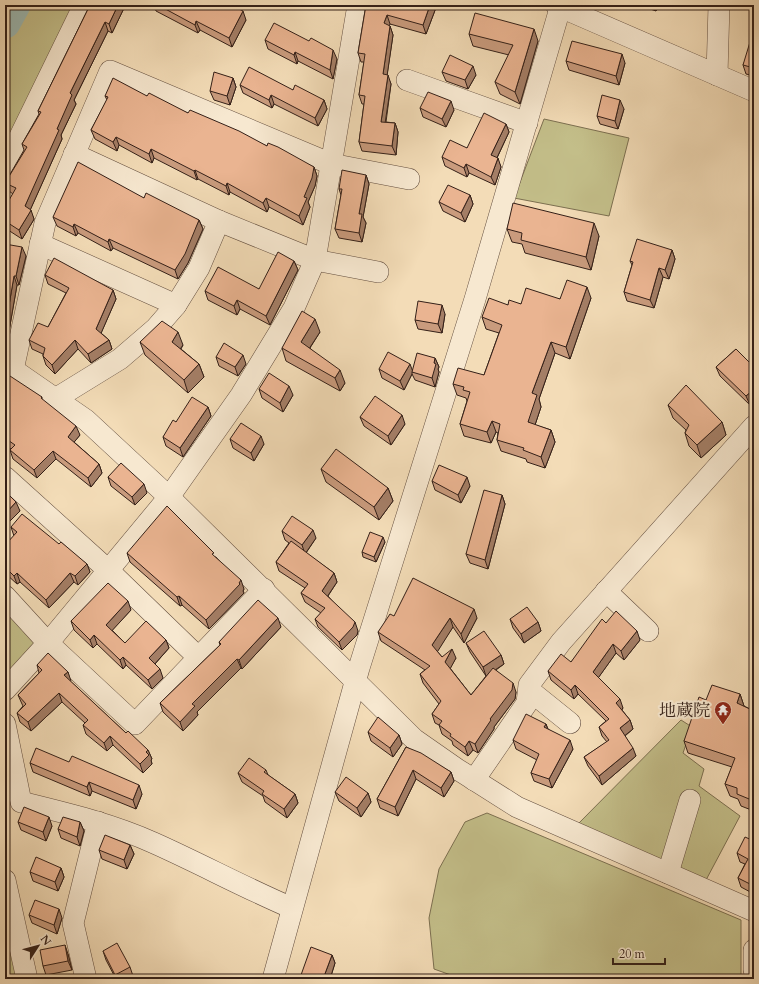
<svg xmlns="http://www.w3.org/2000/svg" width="759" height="984" font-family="Cardo,'Noto Serif JP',serif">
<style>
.green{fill:#c3be89;stroke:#7c6f50}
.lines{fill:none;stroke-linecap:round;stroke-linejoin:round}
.river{stroke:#9cbab4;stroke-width:31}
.street-casing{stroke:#644f40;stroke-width:22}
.street{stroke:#f7e8d0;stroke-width:21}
.wall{fill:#c99b7d;stroke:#342018}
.shaded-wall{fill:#a47e66;stroke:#342018}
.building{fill:#eab491;stroke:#342018}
.labels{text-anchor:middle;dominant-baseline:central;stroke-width:4;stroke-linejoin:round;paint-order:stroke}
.poi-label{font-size:17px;fill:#342018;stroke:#f7e8d0;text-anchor:end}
</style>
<rect width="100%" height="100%" fill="#f3dcb7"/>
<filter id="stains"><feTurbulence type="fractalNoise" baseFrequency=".005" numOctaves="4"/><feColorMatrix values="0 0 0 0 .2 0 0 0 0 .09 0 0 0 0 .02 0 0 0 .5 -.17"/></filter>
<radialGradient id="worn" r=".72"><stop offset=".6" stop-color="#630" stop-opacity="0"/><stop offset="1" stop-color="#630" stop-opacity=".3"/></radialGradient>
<g class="green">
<path d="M5,5H84L5,188Z"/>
<path d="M544,119L629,138L609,216L514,198Z"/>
<path d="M5,609L40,643L5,685Z"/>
<path d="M681,720L692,727L683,753L704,769L699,786L740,816L706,880L578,824Z"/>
<path d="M487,813L741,920V979H462L434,969L429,918L439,869L465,822Z"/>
<path d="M5,916L21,979H5Z"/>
</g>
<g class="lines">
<path class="river" d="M5,23L15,5"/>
<defs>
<g id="street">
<path d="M556,5L754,91"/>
<path d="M717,75L719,5"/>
<path d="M407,80L527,123"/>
<path d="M74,154L219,221L315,260L378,272"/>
<path d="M5,167L84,5"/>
<path d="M40,244L176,305"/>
<path d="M5,364L86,420L169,497L414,739L457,769L517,807L754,911"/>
<path d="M13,370L45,223L110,71L331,164L409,179"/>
<path d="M55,399L120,359L156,328L176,305L199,268L219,221"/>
<path d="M5,477L108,570L199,658"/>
<path d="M606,591L648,631"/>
<path d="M5,596L48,643L135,724L264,589"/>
<path d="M5,690L48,643L169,497L241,395L294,308L315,260L358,5"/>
<path d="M529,690L570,723"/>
<path d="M5,724L21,802C66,813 112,824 154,843C201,864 245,888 292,908"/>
<path d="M474,780L527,703L529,685L561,642L754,426"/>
<path d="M668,873L690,800"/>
<path d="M5,880L27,979"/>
<path d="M754,950V970"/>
<path d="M86,979L73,923L98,822"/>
<path d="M273,979L359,668L475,299L561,5"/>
</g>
</defs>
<use href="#street" class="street-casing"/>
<use href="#street" class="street"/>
</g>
<g class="wall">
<path d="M90,5L125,6L112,33L108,31L74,100L76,104L61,135L62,139L30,210L34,219L33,221L22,239L5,228V207L13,194L9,191L5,183L24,150L22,144L39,114L38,111Z"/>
<path d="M154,5H231L246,20L232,47L200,30L198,33L156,11Z"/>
<path d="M366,5H437L426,34L390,24L389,26H390L393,35L387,75L391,84L386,122L395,123L398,132L396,155L362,151L359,142L364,104H362L359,95L364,62H361L358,53Z"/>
<path d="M639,5H658L656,11Z"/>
<path d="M469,34L538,41L520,104L500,94L495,82L509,55L473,46Z"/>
<path d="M265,40L337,59L333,79L298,61L297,64L268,49Z"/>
<path d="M754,43V76L746,74L743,65Z"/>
<path d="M566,61L625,63L619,85L569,70Z"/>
<path d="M442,72L476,75L468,89L446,81Z"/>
<path d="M233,78L236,87L230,105L214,100L210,91Z"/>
<path d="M240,85L293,90L324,100L327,109L318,126L274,104L272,108L243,93Z"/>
<path d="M105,96H147L267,146L314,167L317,176L315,186L308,202L310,207L303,225L269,207L267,212L230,192L229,195L198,179L197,180L154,158L152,163L119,145L117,151L95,139L91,130L107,100Z"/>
<path d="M420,108L454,110L446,127L423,117Z"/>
<path d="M624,109L618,129L600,124L597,116Z"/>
<path d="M506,124L509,132L497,158L501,167L495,185L469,173L467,177L445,166L442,157L467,148Z"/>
<path d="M366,175L369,184L363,217L366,223L362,242L339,238L335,229L341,195L339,189Z"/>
<path d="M470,195L473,204L465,222L443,211L439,202Z"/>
<path d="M144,198L199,220L203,229L188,263L178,279L113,248L111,251L78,233L76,236L57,226L53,217Z"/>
<path d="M507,229L599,236L591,270L525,253L522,244L512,242Z"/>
<path d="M5,244L26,256L19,285H17L9,331L5,330Z"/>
<path d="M672,250L675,259L669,279L663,277L654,308L627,301L624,292L632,265L630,261Z"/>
<path d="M294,261L298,270L270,325L240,309L237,315L208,300L205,291L259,289Z"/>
<path d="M45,275L113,290L116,299L101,333L109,340L112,349L91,363L78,349L55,374L46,365L43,356V354L32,349L29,340L48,327L66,293L48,284Z"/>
<path d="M591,298L570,359L555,353L539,399L541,407L535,425L551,430L555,442L545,468L527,462L526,459L501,451L497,440L498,433L496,432L491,443L464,436L460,424L467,401L466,398L457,395L453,384L484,375L499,333L486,329L482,317L508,305L521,304L560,299Z"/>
<path d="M445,314L442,333L418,329L415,320Z"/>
<path d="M320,332L310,348L345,383L340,391L286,361L282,348Z"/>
<path d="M140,342L183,345L181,349L199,364L204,377L188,393L145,355Z"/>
<path d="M736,349L750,405L720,376L716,367Z"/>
<path d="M216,357L246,364L238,376L219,366Z"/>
<path d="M435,358L439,367L438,369L439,372L435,387L415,380L412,374L404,390L382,378L379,369L412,370Z"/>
<path d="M5,386L42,397V400L80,435L74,442L99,464L102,473L91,487L56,459L37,478L13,459L10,450L11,449L5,445Z"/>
<path d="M259,389L293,395L283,412L262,398Z"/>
<path d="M668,405L722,422L726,435L701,458L689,446L685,433L686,430L673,418Z"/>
<path d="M208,407L211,416L183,457L166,446L163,437L176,422Z"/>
<path d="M360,417L405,424L391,445L364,426Z"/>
<path d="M230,439L264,444L254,461L233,448Z"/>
<path d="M321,469L388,488L393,501L379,520L326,482Z"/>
<path d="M108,477L147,493L135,505L111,486Z"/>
<path d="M432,481L470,486L461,503L435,490Z"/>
<path d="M5,491L20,511L9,522L5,519Z"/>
<path d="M502,495L505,504L488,569L470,563L466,554Z"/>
<path d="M11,527L59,544L87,564L90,572L78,585L74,582L49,608L20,582L17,584L5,573V545L14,536Z"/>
<path d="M282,531L316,538L306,553L334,573L337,582L328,596L358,631L357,635L342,650L318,627L315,619L321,613L305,602L301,593L305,588L279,571L276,562L289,543L285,540Z"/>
<path d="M385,542L376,562L363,557L362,552Z"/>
<path d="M127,553L216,557L244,589L243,591L244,593L209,629L182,605L180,606L130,562Z"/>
<path d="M131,610L112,630L125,643L166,640L169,648L155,664L163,678L152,689L126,665L123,669L97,644L93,648L74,630L71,621Z"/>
<path d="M394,616L477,618L464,643L453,627L437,651L442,657L456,658L450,668L471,695L486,676L470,652L466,643L501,655L504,664L496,670L516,692L515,699L494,727V729L478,753L473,750L468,756L453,745L452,741L442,734L439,725L435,723L432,714L439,704L423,683L420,674L425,670L381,641L378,632Z"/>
<path d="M510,619L538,622L541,631L524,643L513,628Z"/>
<path d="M606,623L640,640L624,660L616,653L598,678L623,708L622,710L630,720L633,729L625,736L636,756L602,785L588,766L584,757L607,742L602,736L599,727L606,721L578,694L574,699L551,680L548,671L571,662Z"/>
<path d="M281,627L242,669L241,668L197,712L198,715L183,731L163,712L160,703L220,645L219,642Z"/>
<path d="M37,665L68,672L70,681L126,733L148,750L152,759L151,760L152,764L143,773L113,745L107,751L86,734L83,725L85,723L62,702L31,731L20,722L17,713L23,706L22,704L18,695L39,673Z"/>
<path d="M740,694L744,706L754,711V811L741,806L738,799L730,796L725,784L732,767L688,753L684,741L706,700Z"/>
<path d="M546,724L548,729L573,749L552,788L534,781L531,773L537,760L516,749L513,740Z"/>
<path d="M368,732L399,735L402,744L393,757L371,741Z"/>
<path d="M406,747L451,772L454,781L444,797L416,779L398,816L380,808L377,799Z"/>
<path d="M30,763L142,794L136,809L92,791L90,796L33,772Z"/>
<path d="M266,770L268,775L295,794L298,803L287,818L265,802L263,796L242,782L238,773Z"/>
<path d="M335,792L368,793L371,802L361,817L339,801Z"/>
<path d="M18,822L52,826L46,841L21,830Z"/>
<path d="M80,822L84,831L80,846L61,838L58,829Z"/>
<path d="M754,841V894L741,887L738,878L745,864L740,862L737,853Z"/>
<path d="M130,845L134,854L127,869L102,859L99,850Z"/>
<path d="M61,868L64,877L58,891L33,881L30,872Z"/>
<path d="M29,915L62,918L57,934L32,923Z"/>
<path d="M103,951L130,967L133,976L128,979H116L106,960Z"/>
<path d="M68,954L72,970L46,975L43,966Z"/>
<path d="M332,955L335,963L330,979H302L301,975Z"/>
</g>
<g class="shaded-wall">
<path d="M118,5H124L125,6L112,33L109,24Z"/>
<path d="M430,5H437L426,34L423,25Z"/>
<path d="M653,5H658L656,11Z"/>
<path d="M243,11L246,20L232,47L229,38Z"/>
<path d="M387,15L390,24L387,32L384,23Z"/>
<path d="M196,21L200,30L198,33L195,25Z"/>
<path d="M105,22L108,31L74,100L76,104L61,135L62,139L28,215L25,206L57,129L70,93Z"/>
<path d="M390,26L393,35L386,83L383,74Z"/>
<path d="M534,29L538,41L520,104L515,92Z"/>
<path d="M333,50L337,59L333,79L330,70Z"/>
<path d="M295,52L298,61L297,64L294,55Z"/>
<path d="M622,54L625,63L619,85L616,76Z"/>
<path d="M473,66L476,75L468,89L465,80Z"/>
<path d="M388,75L391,84L384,130L381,122Z"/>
<path d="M233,78L236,87L230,105L227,96Z"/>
<path d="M271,95L274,104L272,108L269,100Z"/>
<path d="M324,100L327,109L318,126L315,118Z"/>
<path d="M620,100L624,109L618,129L615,121Z"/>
<path d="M451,101L454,110L446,127L442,119Z"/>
<path d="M395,123L398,132L396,155L392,146Z"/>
<path d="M506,124L509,132L494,164L491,155Z"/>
<path d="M116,137L119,145L117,151L113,142Z"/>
<path d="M151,149L154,158L152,163L149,154Z"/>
<path d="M498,158L501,167L495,185L491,177Z"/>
<path d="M466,164L469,173L467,177L464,168Z"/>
<path d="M314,167L317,176L315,186L308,202L310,207L303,225L299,216L304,197Z"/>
<path d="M195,170L198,179L197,180L194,171Z"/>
<path d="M366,175L369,184L363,217L366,223L362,242L359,233V214Z"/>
<path d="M227,183L230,192L229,195L226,186Z"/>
<path d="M470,195L473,204L465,222L461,213Z"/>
<path d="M266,198L269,207L267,212L263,203Z"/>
<path d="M31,210L34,219L33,221L22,239L19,230Z"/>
<path d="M199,220L203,229L188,263L178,279L175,270Z"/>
<path d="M594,223L599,236L591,270L586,257Z"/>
<path d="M74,224L78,233L76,236L73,227Z"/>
<path d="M109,239L113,248L111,251L108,242Z"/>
<path d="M22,247L26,256L19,285L16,276Z"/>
<path d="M672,250L675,259L669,279L665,270Z"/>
<path d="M294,261L298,270L270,325L266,316Z"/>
<path d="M659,268L663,277L654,308L650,300Z"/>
<path d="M14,276L17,285L9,331L6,323Z"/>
<path d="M587,287L591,298L570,359L566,347Z"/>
<path d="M113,290L116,299L99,338L96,329Z"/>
<path d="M237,300L240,309L237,315L234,306Z"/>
<path d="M442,305L445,314L442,333L438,324Z"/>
<path d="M315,319L320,332L305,355L301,342Z"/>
<path d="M178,332L183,345L176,355L172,342Z"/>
<path d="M75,340L78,349L55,374L52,365Z"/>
<path d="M109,340L112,349L91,363L88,354Z"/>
<path d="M551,342L555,353L539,399L541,407L532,434L528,422L532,393Z"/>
<path d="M243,355L246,364L238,376L235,367Z"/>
<path d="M435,358L439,367L438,369L439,372L435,387L432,378L434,363Z"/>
<path d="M199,364L204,377L188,393L184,380Z"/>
<path d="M410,364L413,372H412V374L404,390L400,381Z"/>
<path d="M340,370L345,383L340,391L335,378Z"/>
<path d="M289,386L293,395L283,412L280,403Z"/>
<path d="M754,389V401L750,405L746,396Z"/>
<path d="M208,407L211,416L183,457L180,448Z"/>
<path d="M402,415L405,424L391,445L388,436Z"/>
<path d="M492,421L496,432L491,443L487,432Z"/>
<path d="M722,422L726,435L701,458L697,445Z"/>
<path d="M76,426L80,435L71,446L68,437Z"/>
<path d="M551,430L555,442L545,468L541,457Z"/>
<path d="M261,436L264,444L254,461L251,453Z"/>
<path d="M53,451L56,459L37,478L34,470Z"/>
<path d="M99,464L102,473L91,487L88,478Z"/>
<path d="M467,477L470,486L461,503L458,495Z"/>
<path d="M144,484L147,493L135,505L132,497Z"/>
<path d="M388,488L393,501L379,520L374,507Z"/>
<path d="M502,495L505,504L488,569L485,560Z"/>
<path d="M16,502L20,511L9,522L5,514Z"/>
<path d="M313,530L316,538L305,554L302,545Z"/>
<path d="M383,537L385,542L376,562L374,557Z"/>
<path d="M87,564L90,572L78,585L75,576Z"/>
<path d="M17,573L20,582L17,584L14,576Z"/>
<path d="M70,573L74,582L49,608L46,600Z"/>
<path d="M334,573L337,582L325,600L322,591Z"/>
<path d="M241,580L244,589L243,591L244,593L209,629L206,620Z"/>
<path d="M179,596L182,605L180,606L177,597Z"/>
<path d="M128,601L131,610L109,634L106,625Z"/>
<path d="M474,609L477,618L464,643L461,634Z"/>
<path d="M278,618L281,627L242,669L239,660Z"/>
<path d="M450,618L453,627L436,654L432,645Z"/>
<path d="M355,622L358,631L357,635L342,650L339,642Z"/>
<path d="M538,622L541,631L524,643L521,634Z"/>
<path d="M637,631L640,640L624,660L621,651Z"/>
<path d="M94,635L97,644L93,648L90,640Z"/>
<path d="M166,640L169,648L152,667L149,658Z"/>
<path d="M613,644L616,653L596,681L593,672Z"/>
<path d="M452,649L456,658L449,671L445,662Z"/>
<path d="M501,655L504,664L486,676L483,667Z"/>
<path d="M123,657L126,665L123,669L120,660Z"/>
<path d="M237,659L241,668L197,712L198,715L183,731L180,722L192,704Z"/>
<path d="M160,669L163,678L152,689L148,680Z"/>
<path d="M68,672L71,681L68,684L64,675Z"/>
<path d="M513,683L516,692L515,699L494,727V729L478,753L475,744L490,719Z"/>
<path d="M575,685L578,694L574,699L571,690Z"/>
<path d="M59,693L62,702L31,731L28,722Z"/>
<path d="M740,694L744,706L742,715L737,703Z"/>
<path d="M620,699L623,708L619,712L616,703Z"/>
<path d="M630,720L633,729L623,737L620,728Z"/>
<path d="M546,724L549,733L544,727Z"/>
<path d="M399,735L402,744L393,757L390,748Z"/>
<path d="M110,736L113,745L107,751L104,743Z"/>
<path d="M570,740L573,749L552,788L549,779Z"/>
<path d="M469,741L473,750L468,756L465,747Z"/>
<path d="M633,748L636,756L602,785L599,776Z"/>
<path d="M148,750L152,759L151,760L152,764L143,773L140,764L146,752Z"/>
<path d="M413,770L416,779L398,816L395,807Z"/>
<path d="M451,772L454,781L444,797L441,788Z"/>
<path d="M89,782L92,791L90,796L87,787Z"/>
<path d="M139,785L142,794L136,809L133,800Z"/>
<path d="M368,793L371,802L361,817L357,808Z"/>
<path d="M295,794L298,803L287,818L284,809Z"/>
<path d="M49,817L52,826L46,841L43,832Z"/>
<path d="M80,822L84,831L80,846L77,837Z"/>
<path d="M130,845L134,854L127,869L124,860Z"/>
<path d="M61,868L64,877L58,891L55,882Z"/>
<path d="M59,909L62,918L57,934L54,925Z"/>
<path d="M65,945L68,954L72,970L68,961Z"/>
<path d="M332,955L335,963L330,979H323Z"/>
</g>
<g class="building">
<path d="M90,5H118L109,24L105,22L70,93L72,95L57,129L59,130L25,206L31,210L30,212L19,230L5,221V207L16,188L5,183L27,147L22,144L41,112L38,111Z"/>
<path d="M158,5H231L243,11L229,38L196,21L195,25Z"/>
<path d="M366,5H430L423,25L387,15L384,23L390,26L383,74L388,75L381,122L395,123L392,146L359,142L365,96L359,95L365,54L358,53Z"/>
<path d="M475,13L534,29L515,92L495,82L513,45L469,34Z"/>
<path d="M274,23L309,41L311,38L333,50L330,70L295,52L294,55L265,40Z"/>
<path d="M572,41L622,54L616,76L566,61Z"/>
<path d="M750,42L754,43V68L743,65Z"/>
<path d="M450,55L473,66L465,80L442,72Z"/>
<path d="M249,67L293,90L295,85L324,100L315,118L271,95L269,100L240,85Z"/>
<path d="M214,72L233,78L227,96L210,91Z"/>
<path d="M113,78L147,96L149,93L188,113L190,110L239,131L267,146L268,143L278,147L314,167L312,178L304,197L307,198L299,216L266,198L263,203L227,183L226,186L195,170L194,171L151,149L149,154L116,137L113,142L91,130L108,97L105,96Z"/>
<path d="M428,92L451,101L442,119L420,108Z"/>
<path d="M602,95L620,100L615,121L597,116Z"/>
<path d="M484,113L506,124L491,155L498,158L491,177L466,164L464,168L442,157L450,140L467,148Z"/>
<path d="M78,162L144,198L146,193L199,220L185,254L175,270L109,239L108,242L74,224L73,227L53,217Z"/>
<path d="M342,170L366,175L359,214H362L359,233L335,229L342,189H339Z"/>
<path d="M448,185L470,195L461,213L439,202Z"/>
<path d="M513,203L594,223L586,257L521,240L522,233L507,229Z"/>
<path d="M637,239L672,250L665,270L659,268L650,300L624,292L633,262L630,261Z"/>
<path d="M5,244L22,247L16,276H14L6,323L5,322Z"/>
<path d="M278,252L294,261L266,316L237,300L234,306L205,291L218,267L259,289Z"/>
<path d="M54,258L113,290L96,329L109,340L88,354L75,340L52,365L43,356L45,348L29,340L38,323L48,327L69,288L45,275Z"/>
<path d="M567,280L587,287L566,347L551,342L532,393L537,395L528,422L551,430L541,457L523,450L524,448L497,440L500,424L492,421L487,432L460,424L470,392L463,390L464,387L453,384L458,368L484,375L502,325L482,317L489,298L508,305L509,300L521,304L526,288L560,299Z"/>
<path d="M418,301L442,305L438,324L415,320Z"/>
<path d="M302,311L315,319L301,342L340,370L335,378L282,348Z"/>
<path d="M162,321L178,332L172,342L199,364L184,380L140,342Z"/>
<path d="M224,343L243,355L235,367L216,357Z"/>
<path d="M736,349L754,367V389L746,396L716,367Z"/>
<path d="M388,352L410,364L400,381L379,369Z"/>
<path d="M417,353L435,358L434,363L436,364L432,378L412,372Z"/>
<path d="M269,373L289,386L280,403L259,389Z"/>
<path d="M10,376L42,397L41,398L76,426L68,437L99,464L88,478L53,451L34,470L10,450L15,445L5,438V386Z"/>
<path d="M686,385L722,422L697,445L685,433L689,425L668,405Z"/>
<path d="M375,396L402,415L388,436L360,417Z"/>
<path d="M192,397L208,407L180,448L163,437L173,420L176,422Z"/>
<path d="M241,423L261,436L251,453L230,439Z"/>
<path d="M336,449L388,488L374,507L321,469Z"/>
<path d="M121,463L144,484L132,497L108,477Z"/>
<path d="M439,465L467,477L458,495L432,481Z"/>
<path d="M484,490L502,495L485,560L466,554Z"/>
<path d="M5,491L16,502L5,514Z"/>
<path d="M167,506L214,553L212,554L241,580L239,583L240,584L206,620L179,596L177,597L127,553Z"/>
<path d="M22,514L59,544L61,542L87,564L75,576L70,573L46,600L17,573L14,576L5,567V545L17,532L11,527Z"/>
<path d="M292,516L313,530L302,545L282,531Z"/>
<path d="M370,532L383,537L374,557L362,552Z"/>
<path d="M291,541L334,573L322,591L355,622L353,627L339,642L315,619L325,608L301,593L308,584L276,562Z"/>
<path d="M413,578L474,609L461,634L450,618L432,645L442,657L452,649L445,662L471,695L493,668L513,683L512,690L490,719L491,720L475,744L469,741L465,747L450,736L451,734L439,725L442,721L432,714L441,701L420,674L430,666L378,632L390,614L394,616Z"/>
<path d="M108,583L128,601L106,625L125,643L146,621L166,640L149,658L160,669L148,680L123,657L120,660L94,635L90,640L71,621Z"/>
<path d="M258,600L278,618L239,660L237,659L192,704L195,706L180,722L160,703L221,644L219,642Z"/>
<path d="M527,607L538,622L521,634L510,619Z"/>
<path d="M616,611L637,631L621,651L613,644L593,672L620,699L616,703L630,720L620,728L633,748L599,776L584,757L609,740L599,727L609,719L575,685L571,690L548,671L561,654L571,662L602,619L606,623Z"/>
<path d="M484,631L501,655L483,667L466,643Z"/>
<path d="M48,653L68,672L64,675L126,733L128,731L148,750L146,752L149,755L140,764L110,736L104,743L83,725L88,720L59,693L28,722L17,713L26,704L18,695L42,670L37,665Z"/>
<path d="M712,685L740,694L737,703L754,711V801L737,794V788L725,784L735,758L684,741L699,697L706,700Z"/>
<path d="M526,714L546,724L544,727L570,740L549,779L531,773L539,754L513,740Z"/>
<path d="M378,717L399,735L390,748L368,732Z"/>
<path d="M406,747L421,753L451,772L441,788L413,770L395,807L377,799Z"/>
<path d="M36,748L69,762L72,756L139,785L133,800L89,782L87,787L30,763Z"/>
<path d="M249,758L266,770L264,772L295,794L284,809L262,794L264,791L238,773Z"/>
<path d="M346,777L368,793L357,808L335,792Z"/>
<path d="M24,807L49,817L43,832L18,822Z"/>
<path d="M63,817L80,822L77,837L58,829Z"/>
<path d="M105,835L130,845L124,860L99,850Z"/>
<path d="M745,837L754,841V886L738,878L748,859L737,853Z"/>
<path d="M36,857L61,868L55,882L30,872Z"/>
<path d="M35,900L59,909L54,925L29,915Z"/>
<path d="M117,943L130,967L115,975L103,951Z"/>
<path d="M65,945L68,961L43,966L40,950Z"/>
<path d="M311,947L332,955L323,979H313L301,975Z"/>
</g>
<defs>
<symbol id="temple-pin" viewBox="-11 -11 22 30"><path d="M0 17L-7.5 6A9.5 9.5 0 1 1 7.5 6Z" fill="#8f2418" stroke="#f7e8d0"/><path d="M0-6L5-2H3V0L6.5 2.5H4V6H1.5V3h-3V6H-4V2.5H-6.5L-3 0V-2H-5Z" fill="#fff"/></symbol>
</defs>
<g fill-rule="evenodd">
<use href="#temple-pin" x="713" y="700" width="20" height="27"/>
</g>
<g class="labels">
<g class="poi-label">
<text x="710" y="710">地蔵院</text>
</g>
</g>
<rect width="759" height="984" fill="none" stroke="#f3dcb7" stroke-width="20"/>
<rect x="6" y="6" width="747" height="972" fill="none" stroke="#342018" stroke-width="2"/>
<rect x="10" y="10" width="739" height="964" fill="none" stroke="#342018"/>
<g transform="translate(38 946) rotate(54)" stroke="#f7e8d0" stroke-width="3" paint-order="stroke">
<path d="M0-3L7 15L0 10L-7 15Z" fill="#342018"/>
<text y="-6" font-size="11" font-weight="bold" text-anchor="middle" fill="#342018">N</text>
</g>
<path d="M613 958v6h52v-6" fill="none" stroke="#342018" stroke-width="2"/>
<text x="619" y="958" font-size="12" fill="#342018" stroke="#f7e8d0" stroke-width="3" paint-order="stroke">20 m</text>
<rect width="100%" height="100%" filter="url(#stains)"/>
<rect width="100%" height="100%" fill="url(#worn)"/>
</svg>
